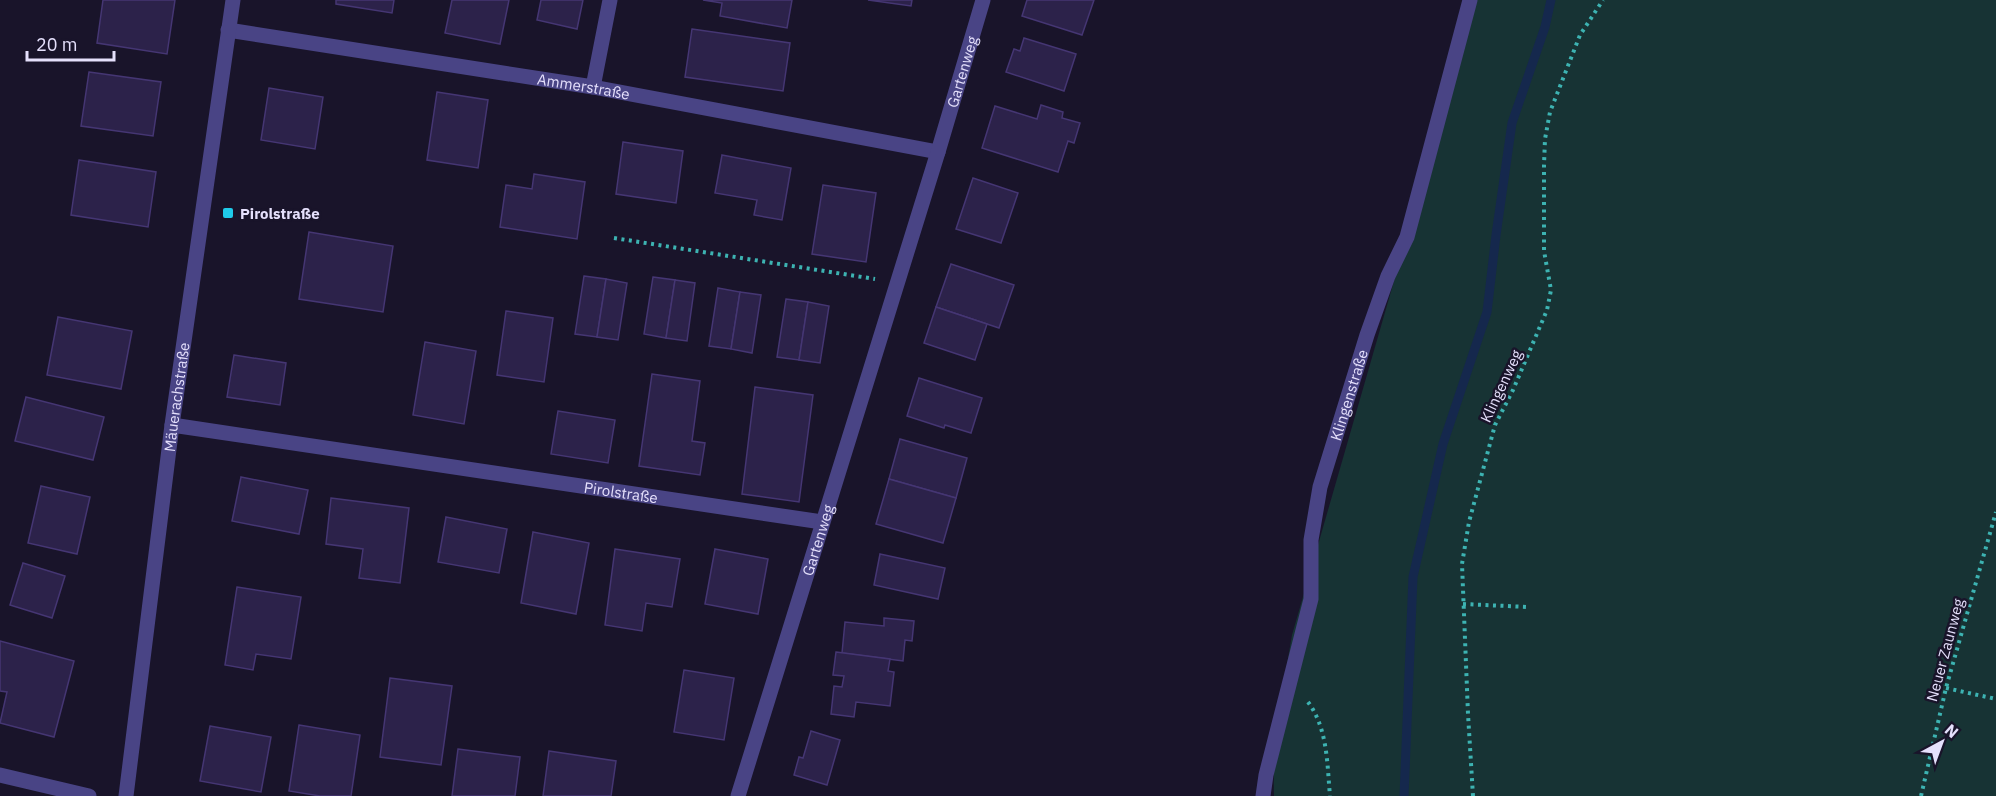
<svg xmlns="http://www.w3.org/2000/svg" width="1996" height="796" font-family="'IBM Plex Sans',sans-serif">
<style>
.green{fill:#173334}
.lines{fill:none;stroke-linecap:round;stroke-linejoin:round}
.stream{stroke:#15284d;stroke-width:9}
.building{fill:#2c224a;stroke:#453673;stroke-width:1.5}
.path{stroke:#3db3b2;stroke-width:4;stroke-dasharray:3 4.5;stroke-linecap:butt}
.minor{stroke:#494485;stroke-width:15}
.poi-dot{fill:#1fcbea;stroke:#19142a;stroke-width:2}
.labels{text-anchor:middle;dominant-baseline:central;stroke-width:5;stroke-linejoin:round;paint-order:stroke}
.street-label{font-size:15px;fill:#e5e0fc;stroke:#19142a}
.poi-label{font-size:15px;font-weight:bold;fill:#e5e0fc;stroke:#19142a;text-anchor:start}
</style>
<rect width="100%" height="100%" fill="#19142a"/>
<path class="green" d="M1475,0H1996V796H1274C1272,742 1283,688 1292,635Z"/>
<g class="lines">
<path class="stream" d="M1404,796L1413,577L1443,444L1487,312L1496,235L1512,123L1545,27L1551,0"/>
</g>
<g class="building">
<path d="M103,0H175L167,54L97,43Z"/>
<path d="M336,0H394L392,13L336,4Z"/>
<path d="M452,0H509L500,44L445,33Z"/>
<path d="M541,0H583L577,29L537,20Z"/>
<path d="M703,0H792L787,28L720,16L722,3Z"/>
<path d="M868,0H912L911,6Z"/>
<path d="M1027,0H1094L1082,35L1022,16Z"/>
<path d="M692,29L790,43L783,91L685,77Z"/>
<path d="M1024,38L1076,54L1064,91L1006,72L1014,49L1020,51Z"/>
<path d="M89,72L161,82L153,136L81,126Z"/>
<path d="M269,88L323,97L315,149L261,140Z"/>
<path d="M437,92L488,100L478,168L427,160Z"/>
<path d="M1041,105L1063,112L1062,118L1080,123L1074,143L1068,141L1058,172L982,148L995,106L1037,119Z"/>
<path d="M623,142L683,151L676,203L616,194Z"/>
<path d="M722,155L791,168L782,220L754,215L757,200L715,193Z"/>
<path d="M79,160L156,172L148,227L71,215Z"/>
<path d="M534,174L585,182L577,239L500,227L506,185L532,189Z"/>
<path d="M973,178L1018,193L1001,243L956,229Z"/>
<path d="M823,185L876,193L866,262L812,254Z"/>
<path d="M309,232L393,246L383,312L299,299Z"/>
<path d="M951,264L1014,285L999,328L936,307Z"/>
<path d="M584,276L606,279L597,337L575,334Z"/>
<path d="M653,277L675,280L666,338L644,334Z"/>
<path d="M606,279L627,283L618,340L597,337Z"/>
<path d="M675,280L695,283L687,341L666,338Z"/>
<path d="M718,288L740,292L731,349L709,346Z"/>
<path d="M740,292L761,295L752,353L731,349Z"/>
<path d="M786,299L808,302L799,360L777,357Z"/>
<path d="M808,302L829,306L820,363L799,360Z"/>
<path d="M936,307L987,324L975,360L924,343Z"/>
<path d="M506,311L553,318L544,382L497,375Z"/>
<path d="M58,317L132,331L121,389L47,375Z"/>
<path d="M425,342L476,351L464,424L413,415Z"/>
<path d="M234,355L286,363L280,405L227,397Z"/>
<path d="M652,374L700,381L692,441L705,443L700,475L639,466Z"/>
<path d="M919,378L982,398L971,433L945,425L944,428L907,416Z"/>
<path d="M755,387L813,395L799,502L742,494Z"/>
<path d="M26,397L104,417L93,460L15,441Z"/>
<path d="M558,411L615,420L608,463L551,454Z"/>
<path d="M900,439L967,458L956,498L889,479Z"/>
<path d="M241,477L308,490L299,534L232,521Z"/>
<path d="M889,479L956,498L943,543L876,524Z"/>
<path d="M41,486L90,497L77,554L28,543Z"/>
<path d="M331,498L409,508L400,583L359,578L363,549L326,544Z"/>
<path d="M446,517L507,529L499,573L438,562Z"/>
<path d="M533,532L589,543L576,614L521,603Z"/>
<path d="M615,549L680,559L672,607L646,603L642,631L605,625Z"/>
<path d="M715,549L768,559L758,614L705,604Z"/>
<path d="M880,554L945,568L938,599L874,585Z"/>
<path d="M23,563L65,576L52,618L10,605Z"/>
<path d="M237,587L301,597L291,659L256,654L253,670L225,665Z"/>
<path d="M884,618L914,621L912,641L905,640L903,661L842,653L845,622L884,626Z"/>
<path d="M0,641L74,661L54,737L0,723L7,692L0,691Z"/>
<path d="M836,652L890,659L888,671L894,672L890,706L856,702L854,717L831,714L834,686L842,687L844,676L833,675Z"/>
<path d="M684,670L734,678L724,740L674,732Z"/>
<path d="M390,678L452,686L441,765L380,757Z"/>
<path d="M299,725L360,735L351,796H320L289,791Z"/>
<path d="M210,726L271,737L261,792L200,781Z"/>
<path d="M811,731L840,740L827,785L794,775L799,757L803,758Z"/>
<path d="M458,749L520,757L515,796H452Z"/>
<path d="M549,751L616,761L611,796H543Z"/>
</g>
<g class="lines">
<g class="path">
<path d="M614,238L875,279"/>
<path d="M1463,604L1528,607"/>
<path d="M1946,688L1996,699"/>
<path d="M1308,702C1328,729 1327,764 1330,796"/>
<path d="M1473,796L1468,714L1462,564L1469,522L1495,425L1513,390L1547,310L1551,290L1544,251V165L1545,139L1550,112L1580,35L1603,0"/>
<path d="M1921,796L1946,688L1996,512"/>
</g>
<g class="minor">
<path id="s1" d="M228,30L593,87L938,152"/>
<path d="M593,87L610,0"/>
<path id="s2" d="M172,425L822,522"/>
<path d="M0,775L89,796"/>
<path id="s3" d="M126,796L172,425L233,0"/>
<path id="s4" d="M738,796L938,152L983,0"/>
<path id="s5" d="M1263,796L1266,775L1311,599V540L1320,487L1367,335L1388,276L1407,237L1470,0"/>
</g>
</g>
<rect class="poi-dot" x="222" y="207" width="12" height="12" rx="3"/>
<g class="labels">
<g class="street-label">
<text stroke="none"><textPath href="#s4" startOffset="758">Gartenweg</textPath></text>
<text stroke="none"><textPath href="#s1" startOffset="360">Ammerstraße</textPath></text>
<text transform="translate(1501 386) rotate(-65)">Klingenweg</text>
<text stroke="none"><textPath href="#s5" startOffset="412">Klingenstraße</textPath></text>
<text stroke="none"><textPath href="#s3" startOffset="402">Mäuerachstraße</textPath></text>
<text stroke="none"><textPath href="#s2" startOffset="454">Pirolstraße</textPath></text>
<text stroke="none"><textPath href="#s4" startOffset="268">Gartenweg</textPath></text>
<text transform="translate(1945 650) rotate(-75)">Neuer Zaunweg</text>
</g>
<g class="poi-label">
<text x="240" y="213">Pirolstraße</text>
</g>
</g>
<g transform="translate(1942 742) rotate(41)" stroke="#19142a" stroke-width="4.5" paint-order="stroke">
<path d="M0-4.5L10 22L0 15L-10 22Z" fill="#e5e0fc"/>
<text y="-9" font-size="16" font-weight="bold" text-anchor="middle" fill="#e5e0fc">N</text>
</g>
<path d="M27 51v9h87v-9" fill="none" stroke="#e5e0fc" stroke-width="3"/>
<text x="36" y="51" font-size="18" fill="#e5e0fc" stroke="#19142a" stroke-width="4.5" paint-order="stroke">20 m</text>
</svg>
